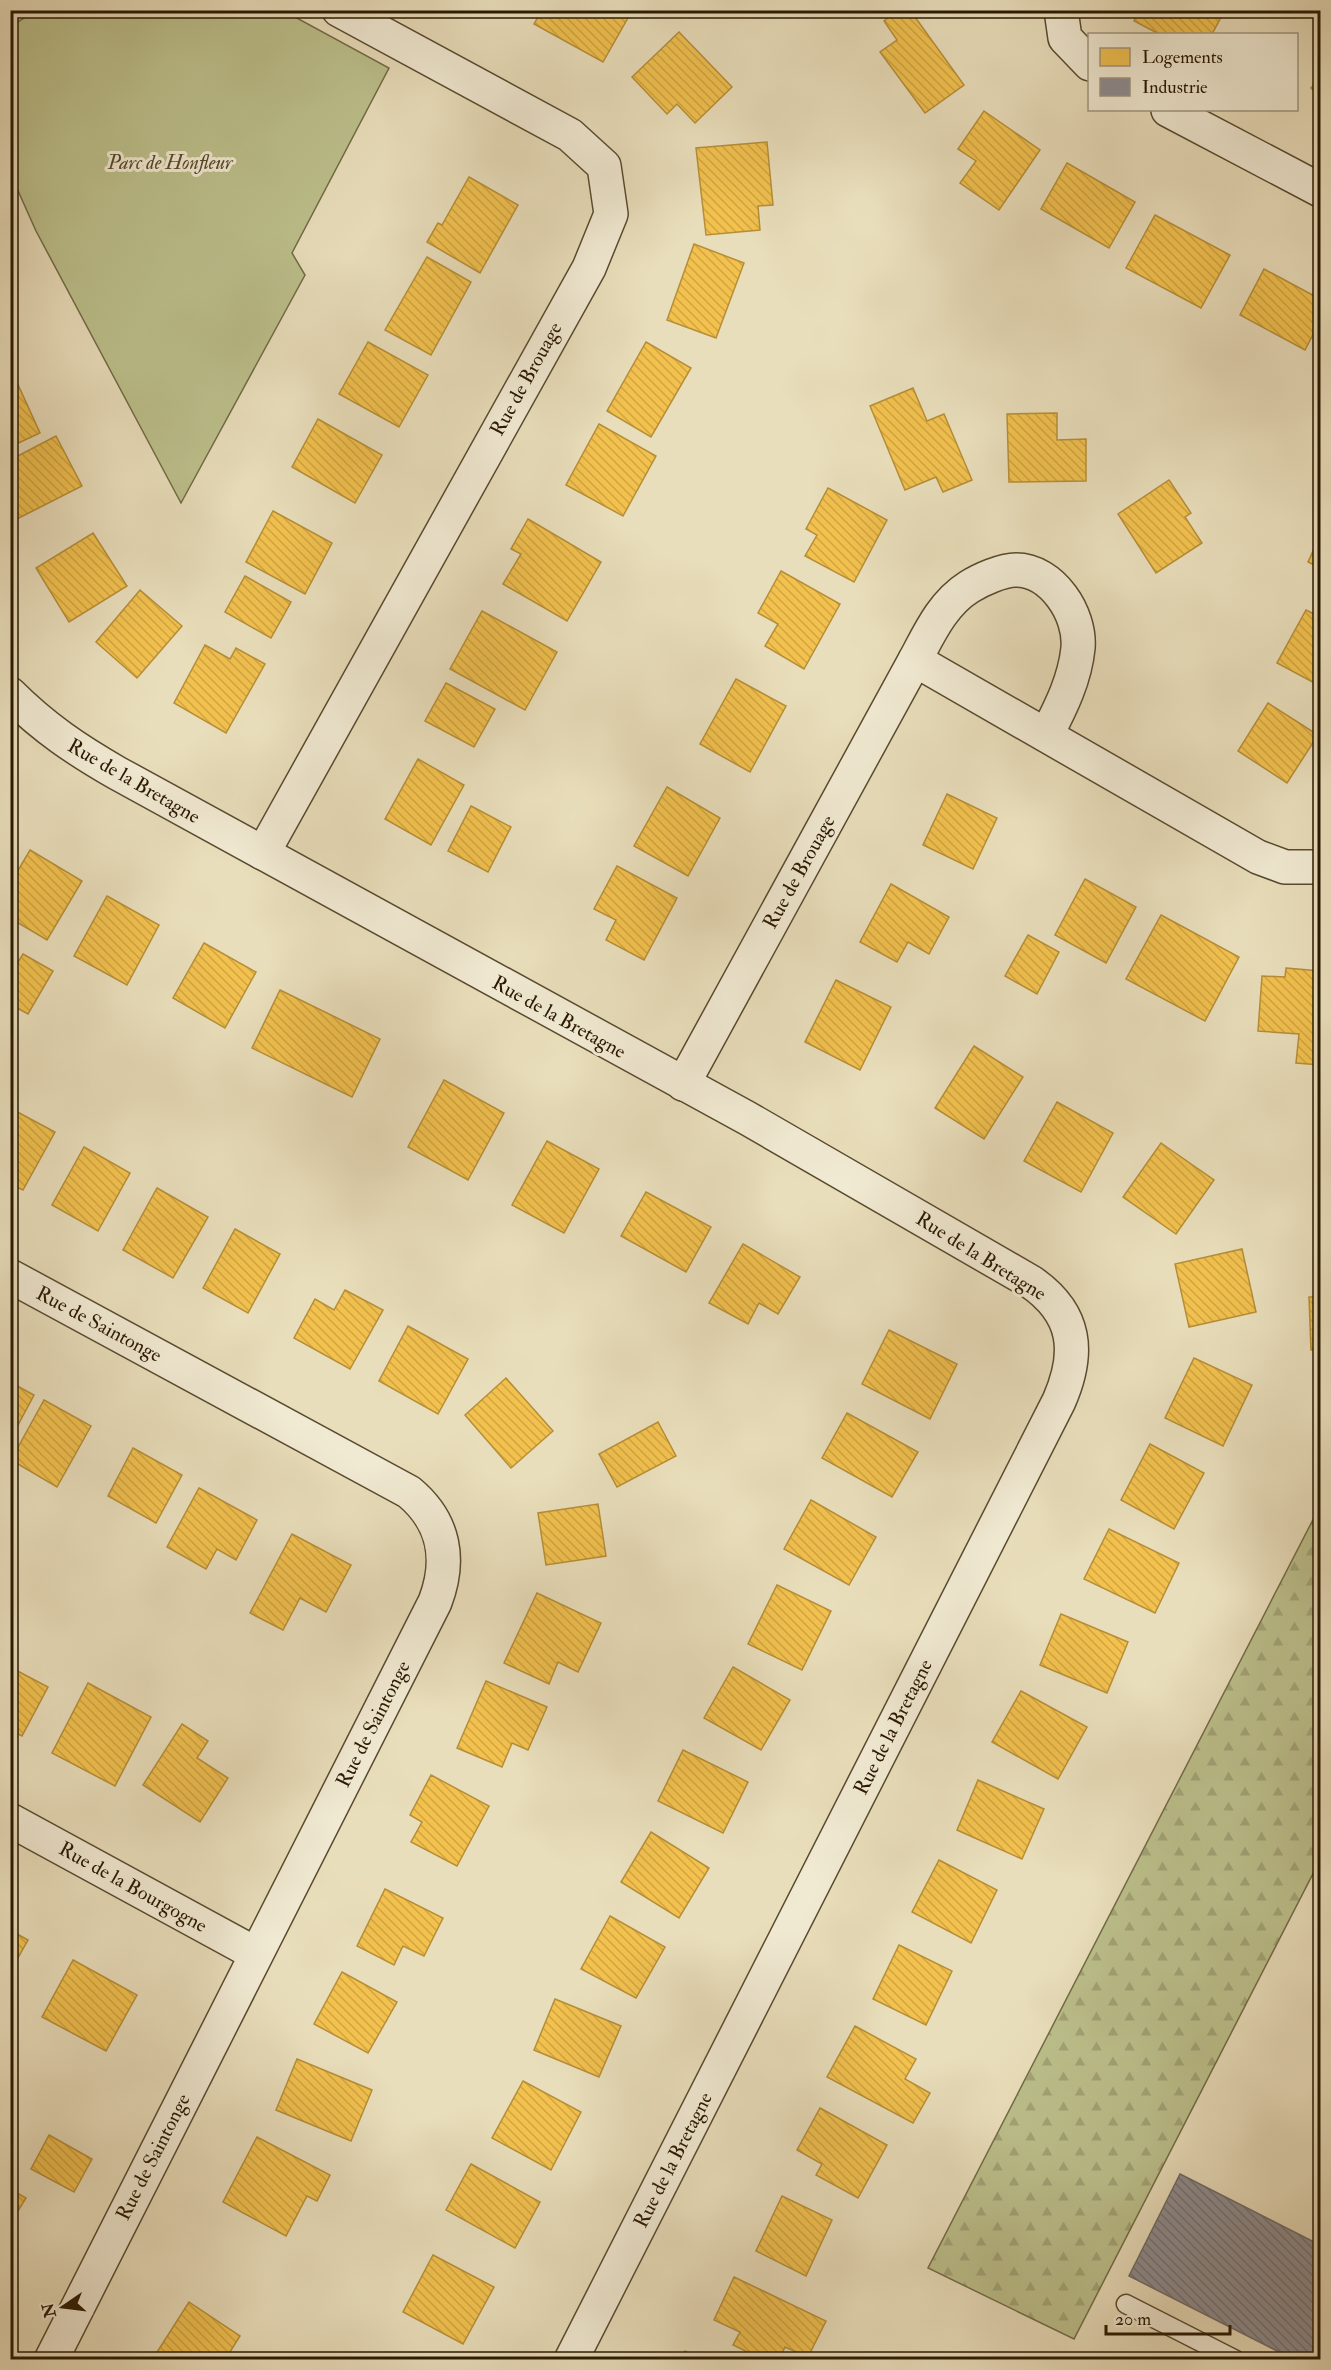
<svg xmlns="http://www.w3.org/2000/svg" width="1331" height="2370" font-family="'IM FELL Double Pica',serif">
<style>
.green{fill:#bcc08c;stroke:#726c46;stroke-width:1.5}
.forest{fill:url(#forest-firs);stroke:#726c46;stroke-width:1.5}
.homes{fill:url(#homes-back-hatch);stroke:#b68e37;stroke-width:1.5}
.industry{fill:url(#industry-back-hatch);stroke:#6f6a66;stroke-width:1.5}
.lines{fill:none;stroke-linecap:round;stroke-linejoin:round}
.lane-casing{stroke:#594a2f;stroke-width:21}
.street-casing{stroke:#594a2f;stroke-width:36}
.lane{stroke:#f1ead3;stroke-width:18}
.street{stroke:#f1ead3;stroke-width:33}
.labels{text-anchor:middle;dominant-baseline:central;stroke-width:6;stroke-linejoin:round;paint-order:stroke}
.park-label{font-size:20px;font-style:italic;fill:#554a2a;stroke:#f1ead3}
.street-label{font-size:20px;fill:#291800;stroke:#f1ead3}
</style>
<defs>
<pattern id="forest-firs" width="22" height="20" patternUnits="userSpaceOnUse" patternTransform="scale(1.5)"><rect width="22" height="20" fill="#bcc08c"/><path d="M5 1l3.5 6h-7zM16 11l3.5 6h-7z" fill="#a2a477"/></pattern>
<pattern id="homes-back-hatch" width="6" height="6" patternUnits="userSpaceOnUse" patternTransform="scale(1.5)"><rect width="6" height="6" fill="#f2c14e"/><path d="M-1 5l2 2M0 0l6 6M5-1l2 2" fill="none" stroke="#d0a542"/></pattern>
<pattern id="industry-back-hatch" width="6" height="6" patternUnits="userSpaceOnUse" patternTransform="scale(1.5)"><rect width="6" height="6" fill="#8d8d92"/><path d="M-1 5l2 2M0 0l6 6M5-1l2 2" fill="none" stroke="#737275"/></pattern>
</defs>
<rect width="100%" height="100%" fill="#e9debb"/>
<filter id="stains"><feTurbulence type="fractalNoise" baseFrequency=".00333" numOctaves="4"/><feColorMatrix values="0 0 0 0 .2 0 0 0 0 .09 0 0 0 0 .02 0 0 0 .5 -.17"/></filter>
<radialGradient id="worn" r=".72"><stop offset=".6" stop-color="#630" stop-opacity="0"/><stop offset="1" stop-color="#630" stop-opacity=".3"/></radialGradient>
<path class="green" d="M37,10L284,11L389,68L292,253L305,275L181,503L36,231L11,175V26Z"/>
<path class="forest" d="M1320,1506V1860L1074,2339L928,2268Z"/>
<g class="homes">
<path d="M542,10H619L629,16L603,62L534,24Z"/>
<path d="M898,10H910L964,85L925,113L880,52L897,40L884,21Z"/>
<path d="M1139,10H1225L1212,34H1159L1134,21Z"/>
<path d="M679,32L732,87L695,123L677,104L667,114L632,77Z"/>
<path d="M1320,78V97L1311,88Z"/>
<path d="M984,111L1040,150L999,210L960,183L976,161L958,149Z"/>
<path d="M767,142L773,205L758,206L760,230L706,235L696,148Z"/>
<path d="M1067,163L1135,202L1109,248L1041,209Z"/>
<path d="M469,177L518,205L480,273L427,242L438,223L442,225Z"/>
<path d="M1155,215L1230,255L1201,308L1126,268Z"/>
<path d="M694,244L744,263L716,338L667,320Z"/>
<path d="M427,257L471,282L431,355L385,330Z"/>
<path d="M1264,269L1320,299V321L1305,350L1240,315Z"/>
<path d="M368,342L428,375L399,427L339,394Z"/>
<path d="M646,342L691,368L651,437L607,411Z"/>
<path d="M15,378L40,433L10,447V381Z"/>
<path d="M913,388L927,421L944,414L972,480L943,492L936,477L905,490L870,406Z"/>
<path d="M1057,413V440L1086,439V481L1009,482L1007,414Z"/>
<path d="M318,419L382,455L355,503L292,467Z"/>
<path d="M599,424L656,456L623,516L566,485Z"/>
<path d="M56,436L82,486L11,522L10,460Z"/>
<path d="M1169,480L1191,513L1185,517L1202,543L1156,573L1118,514Z"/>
<path d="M828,488L887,520L854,582L805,556L817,535L806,529Z"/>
<path d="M273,511L332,543L305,594L246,562Z"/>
<path d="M528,519L601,562L567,621L503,584L521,554L511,549Z"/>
<path d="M93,533L127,586L69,622L36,568Z"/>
<path d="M1320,536V568L1308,562Z"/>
<path d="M781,571L840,604L804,669L765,646L778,624L758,613Z"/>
<path d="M245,576L291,602L271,638L225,612Z"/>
<path d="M140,590L182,626L137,678L96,642Z"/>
<path d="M1306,610L1320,617V686L1277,663Z"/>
<path d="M482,611L557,652L525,710L450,669Z"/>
<path d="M205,645L230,659L236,648L265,664L226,733L174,703Z"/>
<path d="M736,679L786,706L750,772L700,744Z"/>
<path d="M446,683L495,709L474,747L425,721Z"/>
<path d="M1268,703L1318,735L1287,783L1238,751Z"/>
<path d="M418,759L464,785L431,845L385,819Z"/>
<path d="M667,787L720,818L688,876L634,846Z"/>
<path d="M947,794L997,818L973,869L923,845Z"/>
<path d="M471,806L511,827L488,872L448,851Z"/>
<path d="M30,850L82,881L47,940L10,918V884Z"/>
<path d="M617,866L677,898L644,960L606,940L616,920L594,909Z"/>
<path d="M1085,879L1136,907L1106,963L1055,935Z"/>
<path d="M891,884L949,917L929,954L908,942L897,962L860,942Z"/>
<path d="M107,896L159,925L127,985L74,956Z"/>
<path d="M1161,915L1239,957L1205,1021L1126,979Z"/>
<path d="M1028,935L1059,952L1037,994L1005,976Z"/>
<path d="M204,943L256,972L225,1028L173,998Z"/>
<path d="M23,954L53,971L28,1014L10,1004V975Z"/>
<path d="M1286,968L1320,971V1065L1296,1063L1299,1034L1258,1031L1262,976L1285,977Z"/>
<path d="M836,980L891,1007L860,1070L805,1042Z"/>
<path d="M280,990L380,1039L352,1097L252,1048Z"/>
<path d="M974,1046L1023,1077L984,1139L935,1108Z"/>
<path d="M444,1080L504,1113L468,1180L408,1147Z"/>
<path d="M1057,1102L1113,1133L1081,1192L1024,1161Z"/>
<path d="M10,1108L55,1132L23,1190L10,1184Z"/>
<path d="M547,1141L599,1169L564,1233L512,1205Z"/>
<path d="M1161,1143L1214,1180L1176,1234L1123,1197Z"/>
<path d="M84,1147L130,1173L98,1231L52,1205Z"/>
<path d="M157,1188L208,1217L173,1278L123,1250Z"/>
<path d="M646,1192L711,1227L686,1272L621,1236Z"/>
<path d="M235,1229L280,1254L248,1313L203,1288Z"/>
<path d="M743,1244L800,1277L778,1314L759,1303L748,1324L709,1303Z"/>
<path d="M1242,1249L1256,1312L1189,1327L1175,1264Z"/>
<path d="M345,1290L383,1310L350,1369L294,1338L315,1299L334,1310Z"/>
<path d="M1309,1297H1320V1350H1311Z"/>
<path d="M408,1326L468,1359L438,1414L379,1381Z"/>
<path d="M889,1330L957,1364L930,1419L862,1384Z"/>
<path d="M1194,1358L1252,1385L1223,1446L1165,1418Z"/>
<path d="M506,1378L553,1431L511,1468L465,1415Z"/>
<path d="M10,1382L34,1395L10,1440Z"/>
<path d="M44,1400L91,1426L57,1487L11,1460Z"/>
<path d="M847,1413L918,1452L892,1497L822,1458Z"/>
<path d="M658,1422L676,1456L617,1487L599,1454Z"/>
<path d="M1150,1444L1204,1473L1174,1529L1121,1500Z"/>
<path d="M133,1448L182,1475L156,1523L108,1496Z"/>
<path d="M199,1488L257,1520L236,1560L217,1549L206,1569L167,1547Z"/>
<path d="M811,1500L876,1537L849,1585L784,1549Z"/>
<path d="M598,1504L606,1556L546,1565L538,1513Z"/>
<path d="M1109,1529L1179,1563L1155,1613L1084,1579Z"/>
<path d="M292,1534L351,1565L326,1612L300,1598L283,1630L250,1613Z"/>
<path d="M777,1585L831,1611L802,1670L748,1644Z"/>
<path d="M537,1593L601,1623L578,1672L558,1662L549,1684L504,1663Z"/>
<path d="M1061,1614L1128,1642L1107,1693L1040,1665Z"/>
<path d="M10,1667L48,1687L22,1736L10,1730Z"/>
<path d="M733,1667L790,1700L761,1750L704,1718Z"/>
<path d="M486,1681L547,1707L528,1750L512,1743L502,1767L457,1748Z"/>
<path d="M88,1683L151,1717L115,1786L52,1753Z"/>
<path d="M1021,1691L1087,1727L1058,1779L992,1742Z"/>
<path d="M182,1724L208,1741L197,1758L228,1778L200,1822L143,1785Z"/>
<path d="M683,1750L748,1782L723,1833L658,1801Z"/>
<path d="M431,1775L489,1806L457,1866L411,1842L422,1822L410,1815Z"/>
<path d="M978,1780L1044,1809L1022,1859L957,1830Z"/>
<path d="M651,1832L709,1868L679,1918L621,1882Z"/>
<path d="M939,1860L997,1890L971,1943L912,1912Z"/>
<path d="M385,1889L443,1918L424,1956L403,1946L394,1965L357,1946Z"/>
<path d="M610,1916L665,1947L636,1998L581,1969Z"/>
<path d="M10,1930L28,1940L10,1972Z"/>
<path d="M899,1945L952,1971L926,2025L873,1999Z"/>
<path d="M73,1960L137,1995L106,2051L42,2017Z"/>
<path d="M342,1972L397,2002L368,2053L314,2024Z"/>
<path d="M555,1999L621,2026L599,2077L534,2050Z"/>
<path d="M855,2026L916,2059L905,2079L930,2093L913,2123L827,2077Z"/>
<path d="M297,2059L372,2090L351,2141L276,2110Z"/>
<path d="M523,2081L581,2112L551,2170L492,2138Z"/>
<path d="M820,2108L887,2145L858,2198L816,2175L822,2164L797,2150Z"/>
<path d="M49,2135L92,2159L74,2192L31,2169Z"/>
<path d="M257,2137L330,2175L317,2201L307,2196L286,2236L223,2202Z"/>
<path d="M471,2164L540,2202L515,2248L446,2210Z"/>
<path d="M10,2189L26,2198L10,2224Z"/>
<path d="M782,2196L832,2220L806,2276L756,2251Z"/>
<path d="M433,2255L494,2287L463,2344L403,2312Z"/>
<path d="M734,2277L826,2321L808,2357L785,2347L779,2360H764L733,2345L740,2332L714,2320Z"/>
<path d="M189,2302L240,2336L225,2360H152Z"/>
<path d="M685,2351L700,2360H680Z"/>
<path d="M274,2353L286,2360H270Z"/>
</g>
<path class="industry" d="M1180,2174L1320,2245V2360H1295L1129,2276Z"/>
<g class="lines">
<defs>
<path id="lane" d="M1126,2304L1236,2360"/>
<g id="street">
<path d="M1061,10L1065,38L1090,64"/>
<path d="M1168,110L1320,190"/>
<path d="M915,660C929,634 942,604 969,587C980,580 1002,570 1016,570C1052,570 1081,614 1078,648C1075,679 1061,707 1047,734"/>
<path d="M10,694C44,728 77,750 117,773L747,1118L1031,1282C1077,1314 1080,1353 1059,1401L571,2360"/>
<path d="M263,853L589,268L611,214L604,166L570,135L339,10"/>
<path d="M683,1084L915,660L1258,857L1285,867H1320"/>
<path d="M10,1276L409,1492C445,1522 451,1560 435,1602L51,2360"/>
<path d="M10,1820L256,1954"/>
</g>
</defs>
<use href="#lane" class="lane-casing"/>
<use href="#street" class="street-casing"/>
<use href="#lane" class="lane"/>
<use href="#street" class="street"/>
</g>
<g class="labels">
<g class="park-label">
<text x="170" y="162">Parc de Honfleur</text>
</g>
<g class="street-label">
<text transform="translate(526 379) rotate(-61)">Rue de Brouage</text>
<text transform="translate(134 781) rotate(30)">Rue de la Bretagne</text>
<text transform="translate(799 872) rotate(-61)">Rue de Brouage</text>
<text transform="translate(559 1017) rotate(29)">Rue de la Bretagne</text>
<text transform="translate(981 1256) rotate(32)">Rue de la Bretagne</text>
<text transform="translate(99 1324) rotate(28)">Rue de Saintonge</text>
<text transform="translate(373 1724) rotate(-63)">Rue de Saintonge</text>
<text transform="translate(893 1727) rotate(-63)">Rue de la Bretagne</text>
<text transform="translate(133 1887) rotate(29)">Rue de la Bourgogne</text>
<text transform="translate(153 2157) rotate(-63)">Rue de Saintonge</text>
<text transform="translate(673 2160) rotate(-63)">Rue de la Bretagne</text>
</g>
</g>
<rect width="1331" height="2370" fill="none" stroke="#e9debb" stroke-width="36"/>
<rect x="12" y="12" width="1307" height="2346" fill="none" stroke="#291800" stroke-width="3"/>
<rect x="18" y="18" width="1295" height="2334" fill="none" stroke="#291800" stroke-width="1.5"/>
<rect x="1088" y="33" width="210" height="78" fill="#f1ead3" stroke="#a1967f" stroke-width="1.5"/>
<rect x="1100" y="48" width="30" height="18" fill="#f2c14e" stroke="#a1967f" stroke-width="1.5"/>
<text x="1142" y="63" font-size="18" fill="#291800">Logements</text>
<rect x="1100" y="78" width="30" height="18" fill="#8d8d92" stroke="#a1967f" stroke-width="1.5"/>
<text x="1142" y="93" font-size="18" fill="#291800">Industrie</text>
<g transform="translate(63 2307) rotate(256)" stroke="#f1ead3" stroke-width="4.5" paint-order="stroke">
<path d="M0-4.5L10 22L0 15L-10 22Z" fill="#291800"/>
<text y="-9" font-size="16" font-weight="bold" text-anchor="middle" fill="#291800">N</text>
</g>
<path d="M1106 2325v9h124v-9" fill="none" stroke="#291800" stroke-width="3"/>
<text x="1115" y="2325" font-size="18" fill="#291800" stroke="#f1ead3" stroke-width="4.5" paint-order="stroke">20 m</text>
<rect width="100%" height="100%" filter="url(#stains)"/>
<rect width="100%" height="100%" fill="url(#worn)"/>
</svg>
